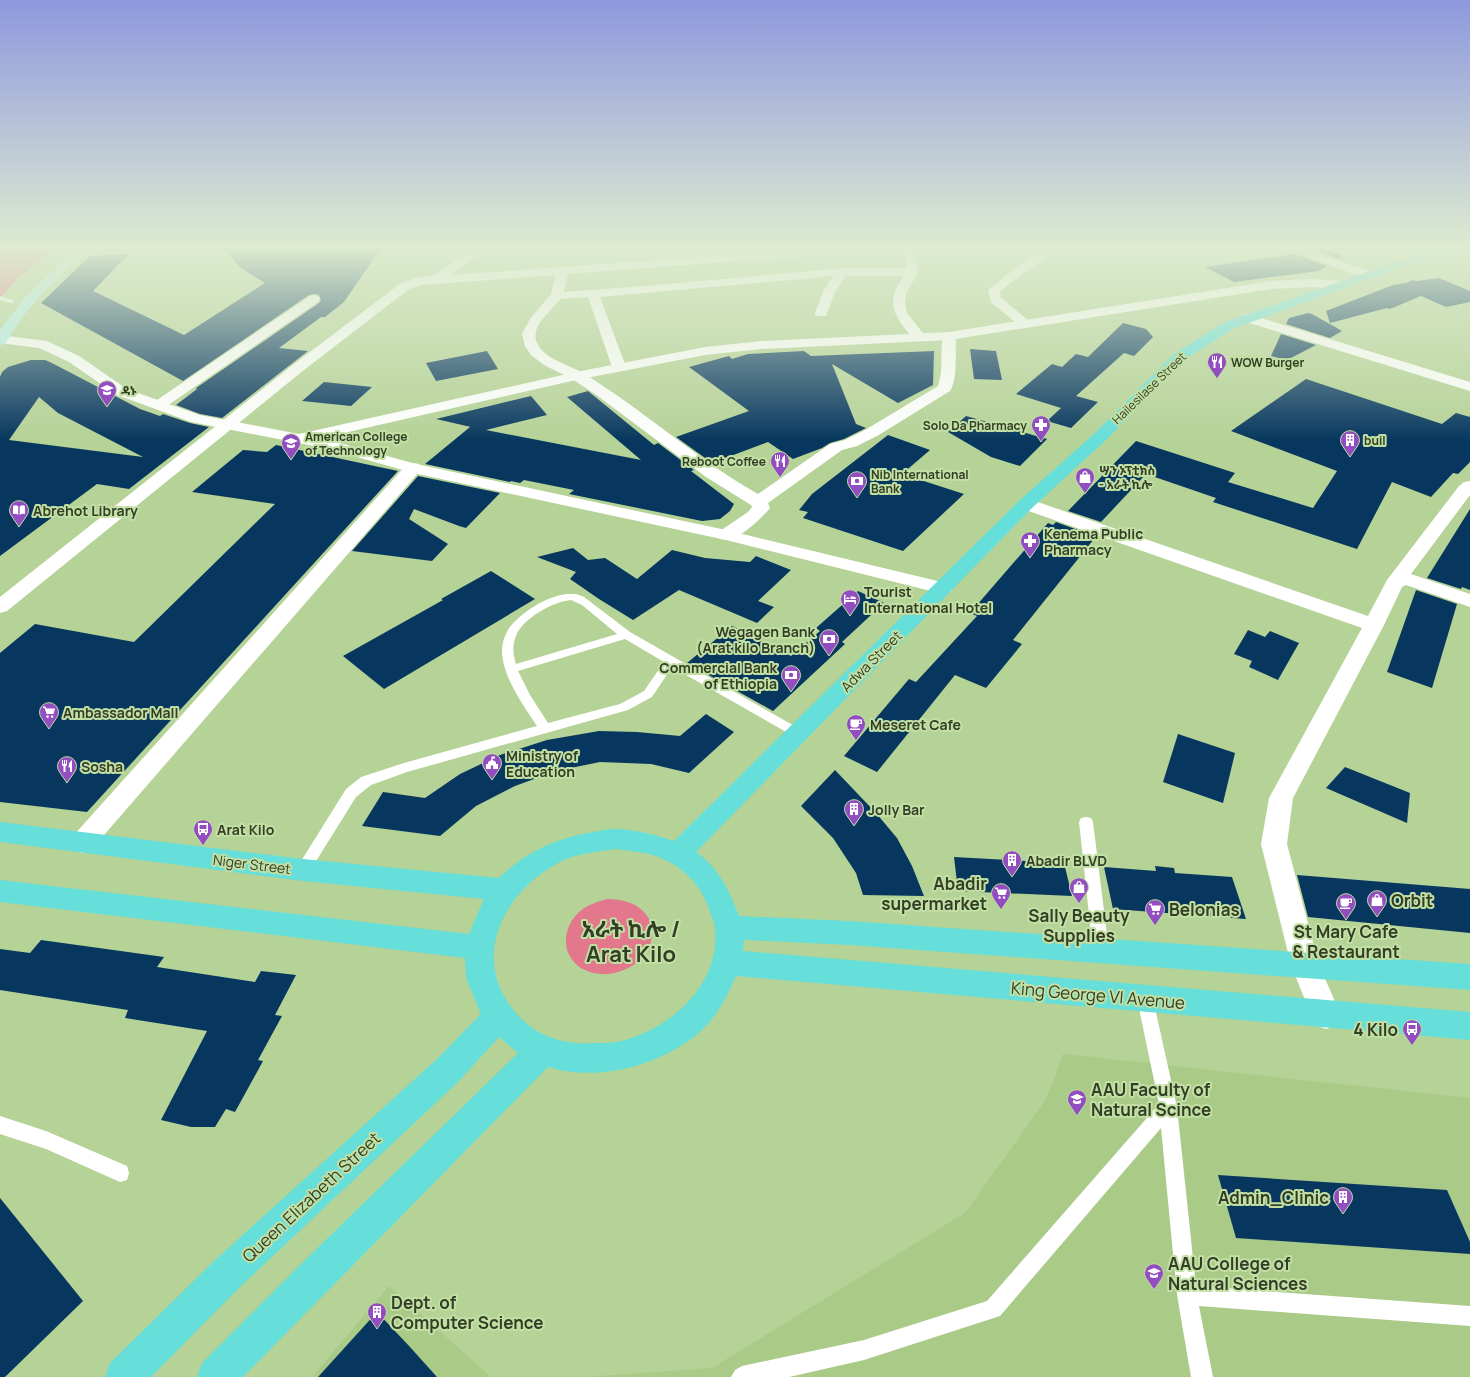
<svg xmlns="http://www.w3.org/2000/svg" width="1470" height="1377" font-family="Manrope,'Noto Sans Ethiopic',sans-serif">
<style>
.built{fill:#aaca88}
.green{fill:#e3778b}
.building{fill:#07375f;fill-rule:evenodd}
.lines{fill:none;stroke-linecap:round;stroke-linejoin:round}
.service{fill:#fff;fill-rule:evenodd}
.minor{fill:#fff;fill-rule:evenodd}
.tertiary{fill:#fff;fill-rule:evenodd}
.secondary{fill:#b2eeec;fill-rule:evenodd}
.primary{fill:#66ded9;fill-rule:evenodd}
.labels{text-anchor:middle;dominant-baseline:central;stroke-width:4;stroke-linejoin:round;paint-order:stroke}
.far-poi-label{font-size:12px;font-weight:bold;fill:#333e26;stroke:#c2dfa4;text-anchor:start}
.far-street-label{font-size:12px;fill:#333e26;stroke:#c2dfa4}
.poi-label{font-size:14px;font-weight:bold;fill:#333e26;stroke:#c2dfa4;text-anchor:start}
.street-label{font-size:14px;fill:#333e26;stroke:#c2dfa4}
.near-poi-label{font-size:17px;font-weight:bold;fill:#333e26;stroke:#c2dfa4;text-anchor:start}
.near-street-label{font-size:17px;fill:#333e26;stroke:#c2dfa4}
.near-district-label{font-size:22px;font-weight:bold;fill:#333e26;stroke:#c2dfa4}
</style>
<rect width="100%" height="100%" fill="#b5d297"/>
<g class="built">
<path d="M1063,1054L1470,1098V1377H584L712,1368L965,1213L1047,1098Z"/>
<path d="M389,1286L491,1377H312Z"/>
</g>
<g class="green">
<path d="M0,248H58L20,276L0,298Z"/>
<path d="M607,899C670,899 664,967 608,974C598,975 585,972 577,965C560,950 564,926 579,912C587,905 597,902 607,899Z"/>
</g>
<g class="building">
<path d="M223,248H381L344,302L325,317H321L279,348L308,351L222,418L200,414L176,405L197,389L196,388L319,303L321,300L319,295L314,294L309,295L183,381L41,303L90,256L129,254L93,291L184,335L265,283L241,268Z"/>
<path d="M1324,249L1343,256L1339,259L1315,250Z"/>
<path d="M1294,254L1327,266L1318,271L1234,282L1205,267Z"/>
<path d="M1439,278L1470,291V302L1446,307L1421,296L1390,309L1387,308L1330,323L1326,311L1393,285L1406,283L1413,280L1417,281Z"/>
<path d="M1308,313L1312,314L1342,331L1330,338L1286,324L1289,318Z"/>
<path d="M1123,323L1146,329L1153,337L1134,356L1124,353L1076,396L1098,402L1071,428L1047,421L1061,408L1016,394L1052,364L1062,367L1076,354L1088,357Z"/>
<path d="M1281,334L1316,345L1287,360L1271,356Z"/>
<path d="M970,349L996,351L1002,380L974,379Z"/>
<path d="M487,351L498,369L436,381L426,363Z"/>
<path d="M804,351L811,356L934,351L933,385L898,403L832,364L856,424L866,428L844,439L830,443L822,448L793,459L768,442L712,463L676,437L749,411L689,367L729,356L732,359L748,354Z"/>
<path d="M31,360H45L50,362L140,409L160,416L163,414L190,423L209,427L129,489L97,484L0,556V377L2,372L8,367ZM39,397L58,413L143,457L9,440Z"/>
<path d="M1306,379L1442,424L1456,413L1470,417V462L1458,474L1453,473L1431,497L1392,482L1357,549L1213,502L1216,498L1146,474L1101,522L1068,511L1136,441L1235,473L1228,482L1313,508L1337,471L1231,431Z"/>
<path d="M324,382L372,387L351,406L302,401Z"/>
<path d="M588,391L654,445L658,443L694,470L691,471L734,504L730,511L720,519L702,521L569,494L574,490L524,480L520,483L511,481L510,482L425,464L470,427H471L436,419L531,396L547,415L486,430L641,460L567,397Z"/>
<path d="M966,416L1047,439L1020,466L991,457L948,432Z"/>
<path d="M888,435L930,450L902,474L964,494L903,551L803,518L808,512L799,510L812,494Z"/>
<path d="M276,445L398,471L87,812L0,802V653L35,624L134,642L275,504L192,492L243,450L267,452Z"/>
<path d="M418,476L500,493L466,528L459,526L414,509L409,519L448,544L432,561L352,551Z"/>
<path d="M1470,509V590L1462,587L1461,589L1427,578Z"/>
<path d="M1056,522L1089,534L1087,536L1094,539L1013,640L1022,644L986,688L955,675L877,772L844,756L909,679L916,682L977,616L970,613L1048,523L1053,525Z"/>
<path d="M573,548L588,560L605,558L637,579L672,550L705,558L750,562L756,556L791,570L758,601L774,607L757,623L679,590L633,620L599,599L570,579L576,572L537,557Z"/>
<path d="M491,571L535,599L384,689L343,656L443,600L441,599Z"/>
<path d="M1416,590L1457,604L1432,688L1387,672Z"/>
<path d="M858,591L884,603L842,642L845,644L773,711L687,663L732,626L791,656L820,631L816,628Z"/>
<path d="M1248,630L1265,637L1270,631L1299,643L1278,680L1249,667L1252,661L1234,654Z"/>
<path d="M706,714L734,732L689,773L651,764L600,762L556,771L515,786L476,806L440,836L362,826L383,792L425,798L460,774L500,755L547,740L599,731L637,732L680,736Z"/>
<path d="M1178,734L1235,753L1223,803L1163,782Z"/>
<path d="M1345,767L1410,793L1407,823L1326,788Z"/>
<path d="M835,770L876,813L897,838L912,866L924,896L863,895L856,873L833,838L801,806Z"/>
<path d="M954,857L1064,863L1072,896L958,891Z"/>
<path d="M1155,866L1174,868L1175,873L1232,877L1246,919L1113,909L1104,867L1156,871Z"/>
<path d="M1297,875L1470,889V933L1308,917Z"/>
<path d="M41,940L164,957L157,967L255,982L261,971L296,975L275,1015L282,1016L258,1060L263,1061L235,1112L226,1109L215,1127H191L161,1120L207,1031L125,1018L128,1010L0,990V949L30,953Z"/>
<path d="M1218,1175L1447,1190L1470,1242V1254L1236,1238Z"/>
<path d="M0,1198L83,1301L5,1377H0Z"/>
<path d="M377,1312L410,1347L437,1377H318Z"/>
</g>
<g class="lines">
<g class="service">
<path d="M0,296L13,300L14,301L11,303L0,300Z"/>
<path d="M566,594H576L584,597L630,632L803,731L805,734L803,737L799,739L795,737L672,667L652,697L628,710L407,772L371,785L356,797L308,874L303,876L298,874L296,870L298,866L346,789L361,777L404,763L537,726C522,703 491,662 506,634C509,626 516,620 522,615C536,604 549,597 566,594ZM571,600L582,605L617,634L516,664C513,654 512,646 516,636C522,619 554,601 571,600ZM625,639L664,662L644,691L620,704L548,723L530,695L518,671Z"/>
<path d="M1086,817L1091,818L1093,822L1109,951L1106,956L1101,958L1096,956L1093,951L1079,822L1081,818Z"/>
<path d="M1145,992L1151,994L1153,999L1177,1107L1196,1286L1470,1306V1326L1199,1306L1213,1377H1191L1177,1295L1161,1128L1000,1316L864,1360L789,1377H731L735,1370L742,1366L864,1340L987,1301L1159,1104L1137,999L1139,994Z"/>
<path d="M0,1116L46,1131L127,1166L129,1173L127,1180L120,1182L46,1149L0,1134Z"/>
</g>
<g class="minor">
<path d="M476,248H489L450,275L822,248H872L870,250L866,251L568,274L564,292L656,285L842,268H906L903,248H915L918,272L906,294L905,303L907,313L927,338L925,341H915C905,328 889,313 894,295C895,288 901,281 904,276H846L835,292L827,313L826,316H816L815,313L823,292L833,276L600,297L626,367L624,370L619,371L614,370L612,367L588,297L560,299C552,311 532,324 536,340C541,358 567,364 581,372C643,409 696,459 758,494L830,444L845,440L865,430L938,386L941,373L942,336L944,333H954L956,336C955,351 958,379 950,391L877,436L857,446L842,450L768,503L770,508C763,517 738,541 726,540C724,540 722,539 720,539L717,535L720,531L748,512L752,507L751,505L706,477L595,394L572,379L544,365L531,355L525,346L522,334L530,319L551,294L556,275L421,285L409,289L304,370L7,611L0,613V597L294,364L401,283L419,277L432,276Z"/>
<path d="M1048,248H1063L1029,269L1000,291L1001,298L1033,324L1031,327H1021L991,302L988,290L1020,264Z"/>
<path d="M1287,248H1303L1372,272L1374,275L1372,278H1364L1289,250Z"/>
<path d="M314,295L318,296L320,299L318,302L164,408L159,410L154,408L151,405L154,402L310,296Z"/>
<path d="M1248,314L1470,382V391L1243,321L1242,318L1243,315Z"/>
<path d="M413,463L419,464L421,468L419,472L91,850L82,853L73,850L69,843L73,836L407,464Z"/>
<path d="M1470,481V495L1411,574L1470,594V607L1406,585L1402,587L1384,625L1293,798L1287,844L1319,965L1341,1015L1337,1025L1326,1029L1315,1025L1291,965L1261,844L1269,798L1362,628L1020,508L1017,504L1020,500L1026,499L1032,500L1368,616L1387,580L1459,486L1464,482Z"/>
</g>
<path class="tertiary" d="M1311,279L1341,281L1345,282L1347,285L1345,288L1341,289L1311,287L1271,289L949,340L761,349L705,355L576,380L322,438L416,464L726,530L950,584L953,588L950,592L943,594L726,540L413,473L329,449L191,422L117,395L69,362L39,348L0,343V335L47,341L79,356L127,389L200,415L299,434L576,372L705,347L761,341L949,332L1271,281Z"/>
<g class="secondary">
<path d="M83,248H96L68,269L44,292L22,317L5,344L0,345V330L24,299L47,275Z"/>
<path d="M1436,248H1470V254L1441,252L1437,251Z"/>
</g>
<path class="primary" d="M1435,248H1451L1449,250L1235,328L1185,359L1107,439L1032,508L696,852C719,868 729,890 739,916L849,921L1470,964V990L849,945L744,940L743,951L1470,1012V1040L736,976C727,998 714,1021 695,1036C656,1067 595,1082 548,1067L243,1377H197L202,1363L297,1268L518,1053L499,1037L459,1081L240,1287L151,1377H105L110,1363L214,1261L437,1059L481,1014L466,978L465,958L0,902V880L469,934L484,899L303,881L0,842V822L303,859L499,878C525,852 557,838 593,832C601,831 610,828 618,829C637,830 656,835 674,841L1020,500L1095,433L1175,353L1225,322ZM616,849C631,851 647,852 661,858C684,868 701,885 709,909C711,915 714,921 715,928C721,985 669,1031 617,1042C609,1043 601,1043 594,1043C564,1045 537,1037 517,1014C468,960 503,890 562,861C578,853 598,852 616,849Z"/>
</g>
<linearGradient id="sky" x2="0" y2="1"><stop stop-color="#8e99de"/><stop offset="0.56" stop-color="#deebd0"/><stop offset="1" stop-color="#deebd0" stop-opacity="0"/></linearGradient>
<rect width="1470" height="441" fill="url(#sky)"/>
<defs>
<symbol id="restaurant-pin" viewBox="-11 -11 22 30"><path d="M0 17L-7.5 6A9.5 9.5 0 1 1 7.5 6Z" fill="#924dc1" stroke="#c2dfa4"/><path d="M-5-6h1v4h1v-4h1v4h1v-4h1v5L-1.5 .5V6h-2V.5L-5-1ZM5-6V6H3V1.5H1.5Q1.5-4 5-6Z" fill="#fff"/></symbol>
<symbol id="school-pin" viewBox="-11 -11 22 30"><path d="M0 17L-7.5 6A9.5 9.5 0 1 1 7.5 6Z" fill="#924dc1" stroke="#c2dfa4"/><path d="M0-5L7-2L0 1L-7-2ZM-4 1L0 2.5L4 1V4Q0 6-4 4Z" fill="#fff"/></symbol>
<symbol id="pharmacy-pin" viewBox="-11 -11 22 30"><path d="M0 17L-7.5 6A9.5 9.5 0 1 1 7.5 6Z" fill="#924dc1" stroke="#c2dfa4"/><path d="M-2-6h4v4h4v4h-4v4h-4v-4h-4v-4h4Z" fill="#fff"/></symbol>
<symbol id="building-pin" viewBox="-11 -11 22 30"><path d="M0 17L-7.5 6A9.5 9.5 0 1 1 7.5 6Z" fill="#924dc1" stroke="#c2dfa4"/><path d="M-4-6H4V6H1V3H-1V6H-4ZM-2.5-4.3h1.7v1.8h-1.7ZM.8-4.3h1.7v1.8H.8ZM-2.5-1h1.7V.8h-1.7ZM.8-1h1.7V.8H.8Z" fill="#fff"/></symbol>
<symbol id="university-pin" viewBox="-11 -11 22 30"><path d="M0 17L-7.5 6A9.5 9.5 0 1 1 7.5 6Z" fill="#924dc1" stroke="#c2dfa4"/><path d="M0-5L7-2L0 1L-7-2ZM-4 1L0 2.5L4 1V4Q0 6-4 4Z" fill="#fff"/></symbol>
<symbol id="shop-pin" viewBox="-11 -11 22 30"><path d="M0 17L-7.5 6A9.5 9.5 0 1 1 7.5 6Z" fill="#924dc1" stroke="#c2dfa4"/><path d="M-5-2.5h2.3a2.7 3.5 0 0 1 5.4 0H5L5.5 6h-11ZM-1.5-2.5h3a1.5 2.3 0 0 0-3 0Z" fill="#fff"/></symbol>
<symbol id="bank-pin" viewBox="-11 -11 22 30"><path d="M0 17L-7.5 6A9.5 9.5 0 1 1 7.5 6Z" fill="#924dc1" stroke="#c2dfa4"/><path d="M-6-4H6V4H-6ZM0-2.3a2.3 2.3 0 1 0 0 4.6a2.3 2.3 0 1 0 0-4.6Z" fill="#fff"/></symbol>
<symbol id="library-pin" viewBox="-11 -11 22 30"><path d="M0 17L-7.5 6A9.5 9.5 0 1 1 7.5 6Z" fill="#924dc1" stroke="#c2dfa4"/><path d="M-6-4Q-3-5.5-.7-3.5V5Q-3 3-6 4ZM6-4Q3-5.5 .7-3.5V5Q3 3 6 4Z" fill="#fff"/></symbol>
<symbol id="hotel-pin" viewBox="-11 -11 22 30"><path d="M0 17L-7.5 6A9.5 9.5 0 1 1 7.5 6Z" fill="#924dc1" stroke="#c2dfa4"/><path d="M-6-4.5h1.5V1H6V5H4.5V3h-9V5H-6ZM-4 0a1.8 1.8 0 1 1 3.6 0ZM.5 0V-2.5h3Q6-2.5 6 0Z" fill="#fff"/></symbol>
<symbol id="supermarket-pin" viewBox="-11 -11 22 30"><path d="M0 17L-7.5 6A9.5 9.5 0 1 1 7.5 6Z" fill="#924dc1" stroke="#c2dfa4"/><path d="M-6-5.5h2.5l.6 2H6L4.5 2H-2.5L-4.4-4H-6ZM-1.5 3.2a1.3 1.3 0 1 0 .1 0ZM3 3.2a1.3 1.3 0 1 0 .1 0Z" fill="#fff"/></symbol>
<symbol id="cafe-pin" viewBox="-11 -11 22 30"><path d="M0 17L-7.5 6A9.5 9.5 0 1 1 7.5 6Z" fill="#924dc1" stroke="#c2dfa4"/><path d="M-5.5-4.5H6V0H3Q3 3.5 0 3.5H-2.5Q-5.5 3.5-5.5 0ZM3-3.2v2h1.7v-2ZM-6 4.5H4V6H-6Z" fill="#fff"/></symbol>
<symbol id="civic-pin" viewBox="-11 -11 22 30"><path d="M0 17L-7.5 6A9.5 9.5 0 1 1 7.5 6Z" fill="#924dc1" stroke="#c2dfa4"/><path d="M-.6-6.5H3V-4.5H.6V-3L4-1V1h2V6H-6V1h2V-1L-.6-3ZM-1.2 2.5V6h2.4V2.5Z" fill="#fff"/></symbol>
<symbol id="bus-pin" viewBox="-11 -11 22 30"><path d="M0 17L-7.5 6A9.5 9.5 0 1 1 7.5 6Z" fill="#924dc1" stroke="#c2dfa4"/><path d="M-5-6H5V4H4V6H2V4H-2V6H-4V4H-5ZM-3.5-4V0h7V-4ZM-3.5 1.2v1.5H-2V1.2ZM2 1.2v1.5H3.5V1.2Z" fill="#fff"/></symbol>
</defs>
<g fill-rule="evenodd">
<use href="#restaurant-pin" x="1206" y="351" width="22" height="30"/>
<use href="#school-pin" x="96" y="379" width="22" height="30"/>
<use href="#pharmacy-pin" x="1030" y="414" width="22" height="30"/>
<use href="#building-pin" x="1339" y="429" width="22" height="30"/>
<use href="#university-pin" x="280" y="432" width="22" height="30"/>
<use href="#restaurant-pin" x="769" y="450" width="22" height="30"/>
<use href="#shop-pin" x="1074" y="466" width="22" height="30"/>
<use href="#bank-pin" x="846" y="470" width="22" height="30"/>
<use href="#library-pin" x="8" y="499" width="22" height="30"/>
<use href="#pharmacy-pin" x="1019" y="530" width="22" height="30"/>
<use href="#hotel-pin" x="839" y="588" width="22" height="30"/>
<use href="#bank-pin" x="818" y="628" width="22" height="30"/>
<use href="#bank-pin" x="780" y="664" width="22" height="30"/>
<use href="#supermarket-pin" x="38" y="701" width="22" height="30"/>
<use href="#cafe-pin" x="845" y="713" width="22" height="30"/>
<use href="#civic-pin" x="481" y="752" width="22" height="30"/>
<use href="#restaurant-pin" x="56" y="755" width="22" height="30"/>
<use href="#building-pin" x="843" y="798" width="22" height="30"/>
<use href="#bus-pin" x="192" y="818" width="22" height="30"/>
<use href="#building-pin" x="1001" y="849" width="22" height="30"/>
<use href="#shop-pin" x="1068" y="876" width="22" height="30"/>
<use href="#supermarket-pin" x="990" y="882" width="22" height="30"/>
<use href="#shop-pin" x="1366" y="889" width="22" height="30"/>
<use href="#cafe-pin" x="1335" y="892" width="22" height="30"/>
<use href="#supermarket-pin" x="1144" y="898" width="22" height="30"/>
<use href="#bus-pin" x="1401" y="1018" width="22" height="30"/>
<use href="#university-pin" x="1066" y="1088" width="22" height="30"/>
<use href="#building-pin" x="1332" y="1186" width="22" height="30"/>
<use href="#university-pin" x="1143" y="1262" width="22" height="30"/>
<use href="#building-pin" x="366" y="1301" width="22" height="30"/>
</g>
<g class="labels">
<g class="far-poi-label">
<text x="1231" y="362">WOW Burger</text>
<text x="121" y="390">ዳኑ</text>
<text x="1027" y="425" text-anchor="end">Solo Da Pharmacy</text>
<text x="305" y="436">American College<tspan x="305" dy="14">of Technology</tspan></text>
<text x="1364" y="440">buil</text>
<text x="766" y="461" text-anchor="end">Reboot Coffee</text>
<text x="1099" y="470">ሣን ኦፕቲክስ<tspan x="1099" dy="14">- አራት ኪሎ</tspan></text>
<text x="871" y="474">Nib International<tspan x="871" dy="14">Bank</tspan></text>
</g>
<g class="far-street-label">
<text transform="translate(1149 388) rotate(-44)">Hailesilase Street</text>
</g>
<g class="poi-label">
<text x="33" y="510">Abrehot Library</text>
<text x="1044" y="533">Kenema Public<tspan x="1044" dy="16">Pharmacy</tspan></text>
<text x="864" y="591">Tourist<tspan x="864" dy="16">International Hotel</tspan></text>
<text x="815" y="631" text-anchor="end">Wegagen Bank<tspan x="815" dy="16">(Arat kilo Branch)</tspan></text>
<text x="777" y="667" text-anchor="end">Commercial Bank<tspan x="777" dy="16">of Ethiopia</tspan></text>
<text x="63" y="712">Ambassador Mall</text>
<text x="870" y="724">Meseret Cafe</text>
<text x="506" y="755">Ministry of<tspan x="506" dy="16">Education</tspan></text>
<text x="81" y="766">Sosha</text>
<text x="868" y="809">Jolly Bar</text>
<text x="217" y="829">Arat Kilo</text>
<text x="1026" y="860">Abadir BLVD</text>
</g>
<g class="street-label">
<text transform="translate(871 661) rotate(-45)">Adwa Street</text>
<text transform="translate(252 864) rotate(7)">Niger Street</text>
</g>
<g class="near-poi-label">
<text x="987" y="883" text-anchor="end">Abadir<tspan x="987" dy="20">supermarket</tspan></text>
<text x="1391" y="900">Orbit</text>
<text x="1169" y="909">Belonias</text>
<text x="1079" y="915" text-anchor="middle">Sally Beauty<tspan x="1079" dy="20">Supplies</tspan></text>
<text x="1346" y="931" text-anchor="middle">St Mary Cafe<tspan x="1346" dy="20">&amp; Restaurant</tspan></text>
<text x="1398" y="1029" text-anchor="end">4 Kilo</text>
<text x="1091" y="1089">AAU Faculty of<tspan x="1091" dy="20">Natural Scince</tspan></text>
<text x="1329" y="1197" text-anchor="end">Admin_Clinic</text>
<text x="1168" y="1263">AAU College of<tspan x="1168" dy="20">Natural Sciences</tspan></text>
<text x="391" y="1302">Dept. of<tspan x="391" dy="20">Computer Science</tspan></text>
</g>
<g class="near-street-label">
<text transform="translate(1098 995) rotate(5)">King George VI Avenue</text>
<text transform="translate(311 1197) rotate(-43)">Queen Elizabeth Street</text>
</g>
<g class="near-district-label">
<text x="631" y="929">አራት ኪሎ /<tspan x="631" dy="25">Arat Kilo</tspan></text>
</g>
</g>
</svg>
